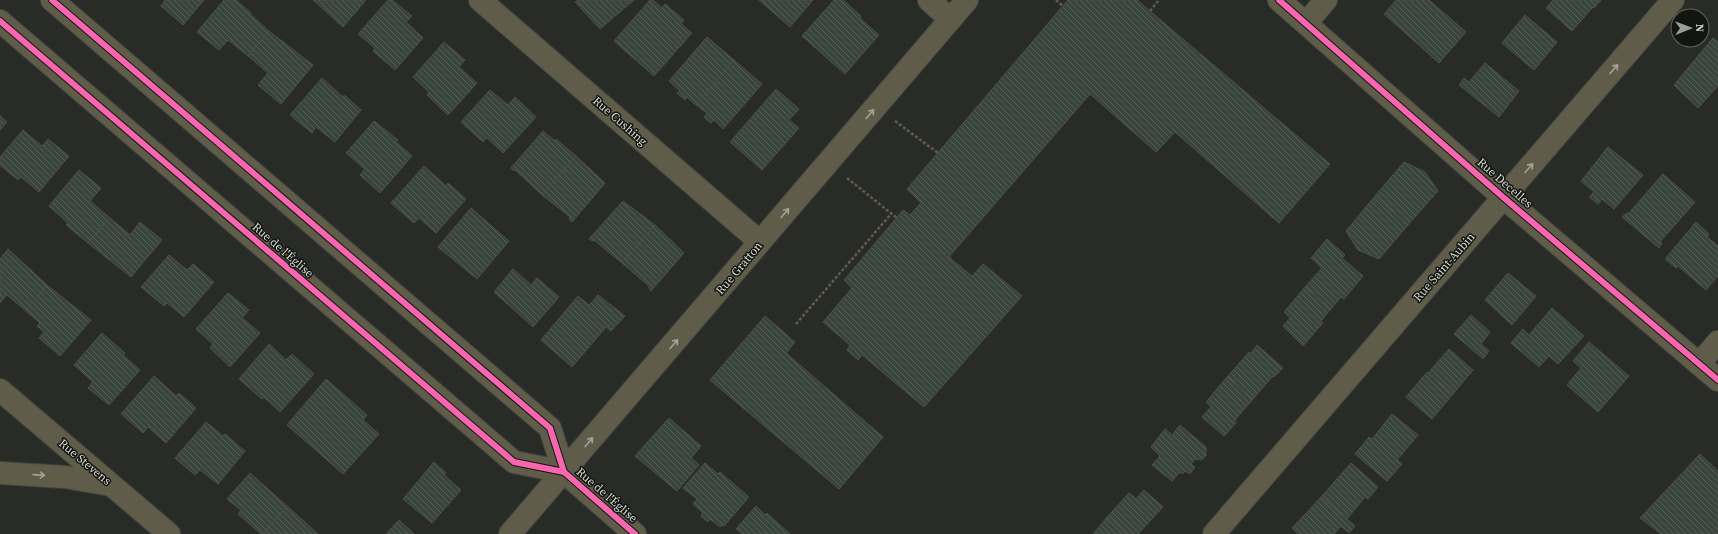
<svg xmlns="http://www.w3.org/2000/svg" width="1718" height="534" font-family="'Source Serif 4',serif">
<style>
.building{fill:url(#building-back-hatch);stroke:#4c4f4b}
.lines{fill:none;stroke-linecap:round;stroke-linejoin:round}
.minor-casing{stroke:#454743;stroke-width:24}
.path{stroke:#5e5d50;stroke-width:2.5;stroke-dasharray:3 2;stroke-linecap:butt}
.minor{stroke:#5f5c4a;stroke-width:22}
.cycleway-casing{stroke:#131511;stroke-width:8}
.cycleway{stroke:#f766af;stroke-width:6}
.oneway{stroke:#a2a296}
.labels{text-anchor:middle;dominant-baseline:central;stroke-width:3;stroke-linejoin:round;paint-order:stroke}
.street-label{font-size:12px;fill:#d8dbd4;stroke:#131511}
</style>
<defs>
<pattern id="building-back-hatch" width="6" height="6" patternUnits="userSpaceOnUse"><rect width="6" height="6" fill="#38443c"/><path d="M-1 5l2 2M0 0l6 6M5-1l2 2" fill="none" stroke="#545e57"/></pattern>
</defs>
<rect width="100%" height="100%" fill="#292c26"/>
<g class="building">
<path d="M165,0H204L183,25L161,6Z"/>
<path d="M224,0H236L251,13L250,14L269,31L248,56L228,40L219,50L197,32Z"/>
<path d="M313,0H366L343,27Z"/>
<path d="M388,0H392L412,16L406,22L423,38L395,70L373,51L375,48L358,34Z"/>
<path d="M578,0H634L600,29L575,2Z"/>
<path d="M650,0H653L662,8L665,4L684,20L681,24L692,33L654,76L614,41Z"/>
<path d="M759,0H813L790,27Z"/>
<path d="M834,0H843L861,16L860,18L879,35L845,74L802,36Z"/>
<path d="M1068,0H1137L1330,164L1279,223L1175,132L1156,152L1090,94L949,257L972,276L983,264L1022,296L924,407L862,355L858,360L847,350L850,345L823,322L852,288L844,280L903,210L910,215L921,203L907,189Z"/>
<path d="M1396,0H1429L1466,32L1439,63L1384,14Z"/>
<path d="M1553,0H1601L1594,8L1593,7L1572,31L1546,8Z"/>
<path d="M1525,15L1557,42L1534,70L1502,43Z"/>
<path d="M269,31L313,65L281,104L258,85L268,73L248,56Z"/>
<path d="M707,37L734,60L696,105L687,97L685,100L677,93L680,91L669,81Z"/>
<path d="M1713,38L1718,42V83L1693,62Z"/>
<path d="M444,42L465,60L459,67L477,83L448,115L427,95L429,92L413,77Z"/>
<path d="M734,60L762,84L723,129L714,120L711,123L704,117L707,113L696,105Z"/>
<path d="M1693,62L1718,83V86L1698,108L1674,85Z"/>
<path d="M1485,63L1519,91L1499,117L1459,85L1464,78L1469,82Z"/>
<path d="M322,78L343,97L344,95L361,110L335,142L316,127L312,133L290,115Z"/>
<path d="M776,89L799,109L789,120L799,128L762,170L730,142Z"/>
<path d="M490,90L508,105L515,97L536,117L503,153L487,138L483,142L461,122Z"/>
<path d="M0,115L7,122L0,130Z"/>
<path d="M374,121L398,140L396,142L412,156L380,193L360,175L365,169L346,153Z"/>
<path d="M23,130L42,146L48,139L69,156L39,192L21,177L18,180L0,165V157Z"/>
<path d="M543,131L555,141L556,139L576,156L542,195L515,170L514,171L511,168Z"/>
<path d="M1608,147L1643,175L1614,209L1602,199L1598,204L1589,197L1594,192L1581,181Z"/>
<path d="M576,156L605,183L572,222L569,219L570,217L542,195Z"/>
<path d="M1404,162L1425,172L1438,191L1408,225L1375,196Z"/>
<path d="M424,166L446,186L448,183L466,199L436,233L419,218L414,223L391,203Z"/>
<path d="M79,170L101,188L90,201L110,218L88,243L66,225L68,223L49,206Z"/>
<path d="M1663,174L1695,202L1660,242L1662,243L1659,248L1622,217L1627,213L1628,214Z"/>
<path d="M1375,196L1408,225L1379,259L1358,250L1346,231Z"/>
<path d="M623,201L655,225L622,263L594,240L592,241L589,239Z"/>
<path d="M471,208L509,241L477,279L438,247Z"/>
<path d="M110,218L130,235L140,222L162,240L131,277L88,243Z"/>
<path d="M1696,222L1709,234L1707,237L1718,246V276L1706,290L1678,266L1676,268L1665,259Z"/>
<path d="M655,225L684,253L651,291L649,288V286L622,263Z"/>
<path d="M1327,239L1345,255L1342,258L1363,276L1344,299L1341,297L1331,309L1305,287L1322,268L1311,258Z"/>
<path d="M8,249L47,285L26,311L7,295L0,303V259Z"/>
<path d="M169,255L187,270L193,264L214,282L184,317L167,303L164,306L141,287Z"/>
<path d="M513,269L531,285L537,278L559,297L533,327L494,292Z"/>
<path d="M1508,273L1536,296L1512,325L1485,300Z"/>
<path d="M47,285L91,320L60,356L39,338L44,332L37,326L40,323L26,311Z"/>
<path d="M1305,287L1331,309L1321,321L1323,323L1303,346L1283,326L1290,318L1284,312Z"/>
<path d="M228,293L249,310L242,318L260,333L230,367L210,348L213,344L196,329Z"/>
<path d="M598,295L625,316L611,331L606,327L572,367L541,340L578,296L589,305Z"/>
<path d="M1552,308L1584,336L1558,364L1549,356L1539,367L1511,343L1523,329L1529,335Z"/>
<path d="M1471,315L1490,332L1481,344L1489,351L1483,359L1454,334Z"/>
<path d="M765,316L795,342L786,353L883,437L839,489L710,380Z"/>
<path d="M102,333L125,353L123,355L140,370L109,405L88,388L93,382L74,365Z"/>
<path d="M1589,342L1629,376L1598,412L1567,385L1581,368L1573,361Z"/>
<path d="M269,344L286,360L292,354L314,374L280,412L264,397L262,399L239,379Z"/>
<path d="M1257,345L1283,368L1274,377L1273,376L1253,399L1227,377L1249,352L1250,354Z"/>
<path d="M1449,349L1473,370L1453,394L1428,373Z"/>
<path d="M1427,372L1453,394L1432,419L1406,397Z"/>
<path d="M154,376L176,396L179,393L196,408L166,443L148,427L143,433L121,414Z"/>
<path d="M1227,377L1253,399L1235,420L1236,423L1224,436L1202,417L1211,407L1206,402Z"/>
<path d="M326,379L367,415L363,420L379,434L343,474L287,425Z"/>
<path d="M1392,414L1418,435L1397,460L1402,464L1387,481L1355,454L1369,437L1372,439Z"/>
<path d="M669,418L701,446L691,458L699,465L677,491L635,456Z"/>
<path d="M206,422L223,436L225,434L245,451L218,484L200,470L195,475L175,458Z"/>
<path d="M1180,425L1206,447V456L1201,460L1195,459L1191,464L1195,467L1190,474L1185,471L1182,474L1180,472L1172,481L1152,465L1160,456L1151,447L1165,429L1172,435Z"/>
<path d="M1700,454L1718,471V534H1661L1640,518Z"/>
<path d="M434,462L446,473L444,475L461,490L432,523L403,499Z"/>
<path d="M705,463L718,474L720,472L749,497L724,526L722,525L720,527L710,519L708,522L701,516L703,513L693,504L697,499L683,488Z"/>
<path d="M1351,463L1378,487L1368,499L1365,497L1347,519L1321,497Z"/>
<path d="M250,473L287,506L263,534H261L238,514L241,510L227,499Z"/>
<path d="M1144,490L1163,507L1138,534H1127L1107,517L1129,493L1136,499Z"/>
<path d="M1321,497L1355,526L1349,533L1341,526L1334,534H1298L1292,528Z"/>
<path d="M287,506L318,534H263Z"/>
<path d="M756,506L765,515L767,513L790,534H742L736,529Z"/>
<path d="M1107,517L1110,518L1127,534H1093Z"/>
<path d="M399,520L414,534H386Z"/>
</g>
<g class="lines">
<defs>
<g id="minor">
<path d="M52,0L550,428L564,472L635,534"/>
<path d="M480,0L760,242"/>
<path d="M929,0L950,19"/>
<path d="M1279,0L1504,198L1718,380"/>
<path d="M0,21L514,462L564,472"/>
<path d="M1306,23L1326,0"/>
<path d="M1699,364L1718,342"/>
<path d="M0,390L169,534"/>
<path d="M0,473L65,477L111,485"/>
<path d="M510,534L967,0"/>
<path d="M1214,534L1673,0"/>
</g>
</defs>
<use href="#minor" class="minor-casing"/>
<g class="path">
<path d="M1056,0L1063,6"/>
<path d="M1150,11L1159,0"/>
<path d="M895,121L938,153"/>
<path d="M847,178L897,218"/>
<path d="M796,324L891,214"/>
</g>
<use href="#minor" class="minor"/>
<defs>
<g id="cycleway">
<path d="M52,0L550,428L564,472L635,534"/>
<path d="M1279,0L1504,198L1718,380"/>
<path d="M0,21L514,462L564,472"/>
</g>
</defs>
<use href="#cycleway" class="cycleway-casing"/>
<use href="#cycleway" class="cycleway"/>
</g>
<defs><path id="oneway-shaft" d="M-6 0H5M1.5-3L5.5 0L1.5 3" fill="none" stroke-width="1.6" stroke-linecap="round" stroke-linejoin="round"/></defs>
<g class="oneway">
<use href="#oneway-shaft" transform="translate(1614 69) rotate(-49)"/>
<use href="#oneway-shaft" transform="translate(870 114) rotate(-50)"/>
<use href="#oneway-shaft" transform="translate(1529 168) rotate(-49)"/>
<use href="#oneway-shaft" transform="translate(785 213) rotate(-50)"/>
<use href="#oneway-shaft" transform="translate(674 344) rotate(-49)"/>
<use href="#oneway-shaft" transform="translate(589 442) rotate(-50)"/>
<use href="#oneway-shaft" transform="translate(39 475) rotate(4)"/>
</g>
<g class="labels">
<g class="street-label">
<text transform="translate(620 121) rotate(41)">Rue Cushing</text>
<text transform="translate(1505 183) rotate(41)">Rue Decelles</text>
<text transform="translate(283 250) rotate(41)">Rue de l'Église</text>
<text transform="translate(1444 267) rotate(-49)">Rue Saint-Aubin</text>
<text transform="translate(739 268) rotate(-50)">Rue Gratton</text>
<text transform="translate(85 462) rotate(40)">Rue Stevens</text>
<text transform="translate(607 495) rotate(41)">Rue de l'Église</text>
</g>
</g>
<g transform="translate(1690 28) rotate(89)"><circle r="19" fill="#131511" stroke="#62645f"/>
<path d="M0-3L7 15L0 10L-7 15Z" fill="#9b9e97"/>
<text y="-6" font-size="11" font-weight="bold" text-anchor="middle" fill="#d8dbd4">N</text>
</g>
</svg>
